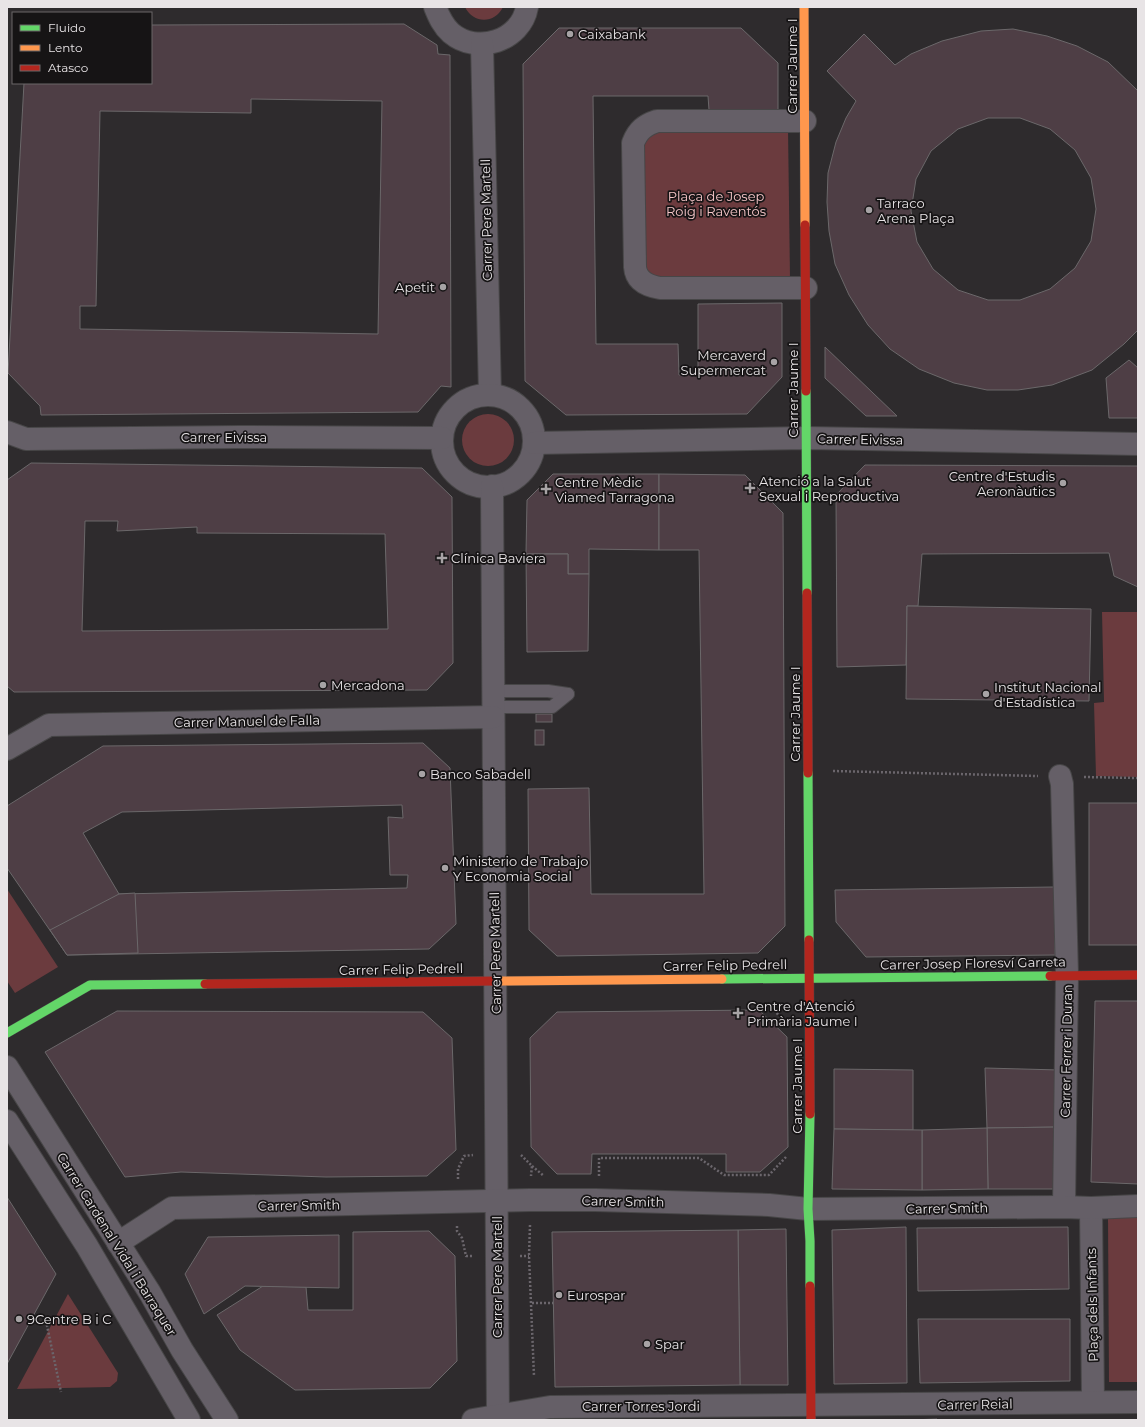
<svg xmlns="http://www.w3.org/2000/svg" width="1145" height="1427" font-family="Montserrat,sans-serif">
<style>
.green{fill:#6b3b3e}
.building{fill:#4e3e45;stroke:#6b686a;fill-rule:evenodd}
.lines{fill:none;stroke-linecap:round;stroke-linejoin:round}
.lane-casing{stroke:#474647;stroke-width:14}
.street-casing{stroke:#474647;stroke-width:24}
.fast-casing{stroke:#474647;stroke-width:10}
.slow-casing{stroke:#474647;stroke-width:10}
.jam-casing{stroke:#474647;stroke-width:10}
.path{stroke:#6b666c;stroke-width:2.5;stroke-dasharray:2 2;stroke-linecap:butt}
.lane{stroke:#655f67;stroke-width:12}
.street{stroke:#655f67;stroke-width:22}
.fast{stroke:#63d668;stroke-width:9}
.slow{stroke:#ff974d;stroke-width:9}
.jam{stroke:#b3261e;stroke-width:9}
.poi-dot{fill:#a7a3a5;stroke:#161415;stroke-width:1.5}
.labels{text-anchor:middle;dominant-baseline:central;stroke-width:3.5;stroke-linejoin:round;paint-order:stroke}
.poi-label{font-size:13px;fill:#e8e4e6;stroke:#161415;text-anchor:start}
.street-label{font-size:13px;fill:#e8e4e6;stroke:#161415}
.park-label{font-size:13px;fill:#f6c6c8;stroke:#161415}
</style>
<rect width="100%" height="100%" fill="#2e2b2d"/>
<g class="green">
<path d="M465,7H503C495,24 473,24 465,7Z"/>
<path d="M788,128L790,278L656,279L644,273L643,135L646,132Z"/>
<circle cx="488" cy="440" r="26"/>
<path d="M1102,612H1138V777L1096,776L1094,703L1104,702Z"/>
<path d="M7,889L58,967L15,993L7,981Z"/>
<path d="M1138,1216V1382H1109L1108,1217Z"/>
<path d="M68,1294L118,1373L117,1381L110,1387L17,1389Z"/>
</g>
<g class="building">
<path d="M404,24L437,45L438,54L450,55L451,387L441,386L418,412L41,415L40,406L8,373L24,83H151V25ZM251,99L382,101L378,334L80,329V306H96L100,111L251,113Z"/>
<path d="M559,28H741L778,63V110H709L708,96H593L596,344H678L679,375L698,374V304L782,303V377L747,414L566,415L525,381L523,64Z"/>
<path d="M1013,29L1047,36L1077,46L1108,62L1138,91V330L1124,344L1092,370L1052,385L1018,390H987L954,383L919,369L890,349L868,325L849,295L835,264L829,231L827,202L828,173L836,142L846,118L856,101L827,71L864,34L895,65L911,54L942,41L981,31ZM988,118H1020L1050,129L1075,150L1091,178L1096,209L1091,241L1075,268L1050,289L1020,300H988L958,290L933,269L917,242L911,211L916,179L931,151L958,129Z"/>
<path d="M825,347L897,416H866L825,378Z"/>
<path d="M1129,360L1138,368V418H1109L1106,378Z"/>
<path d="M31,463L422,468L452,497L453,663L427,690L14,692L7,686V480ZM85,521H118L117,531L197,527V533L385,534L388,629L82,631Z"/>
<path d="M865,465L1138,466V587L1114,576L1109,553L922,554L918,606H907L906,665L837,667L836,495Z"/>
<path d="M553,474H659V550L589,549V574H568V554H526L527,500Z"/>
<path d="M659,474L745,475L783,513L785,926L758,953L557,956L529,930L528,789L589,788L591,894H704L699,550H659Z"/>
<path d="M526,554H568V574H589L588,651L527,652Z"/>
<path d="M907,606L1091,609L1089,701L906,699Z"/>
<rect x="536" y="714" width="16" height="8"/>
<rect x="535" y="730" width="9" height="15"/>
<path d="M423,743L450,768L456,924L429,949L67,955L7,868V806L103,746ZM402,805L403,818L388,817L390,875H408L407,888L119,894L83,833L122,812Z"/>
<rect x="1089" y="803" width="49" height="142"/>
<path d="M1054,887L1055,955L866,957L836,922L835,890Z"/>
<path d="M135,893L138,953L67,955L50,930L119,894Z"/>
<path d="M1095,1001H1138V1184L1091,1182Z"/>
<path d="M759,1010L787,1037L788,1147L760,1172H726V1154H592L591,1174H557L531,1147L530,1038L557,1012Z"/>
<path d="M117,1011L423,1012L452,1038L456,1150L427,1176L326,1177L181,1172L125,1177L45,1052Z"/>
<path d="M985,1068L1059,1070L1060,1127L987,1128Z"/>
<path d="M834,1069L913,1070V1130L834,1129Z"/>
<path d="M1060,1127L1059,1189H988L987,1128Z"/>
<path d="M987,1128L988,1189L922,1190V1130Z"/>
<path d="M834,1129L922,1130V1190L832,1189Z"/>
<path d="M7,1197L56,1274L7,1364Z"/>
<path d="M906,1227L907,1383L834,1384L832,1230Z"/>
<path d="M1068,1227L1069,1289L918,1291L917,1228Z"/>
<path d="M786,1229L788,1385H740L738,1230Z"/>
<path d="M738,1230L740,1385L555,1387L552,1232Z"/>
<path d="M429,1231L455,1256L457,1361L430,1388L295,1390L240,1350L217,1315L263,1286L306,1287L308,1310H353V1232Z"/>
<path d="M339,1235V1288L245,1286L204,1314L185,1274L208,1237Z"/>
<path d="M918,1319H1070V1381L920,1383Z"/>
<path d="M937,1419V1420H910Z"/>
</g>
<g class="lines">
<defs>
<g id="lane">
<path d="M493,691H548L568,694"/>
<path d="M493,707H552L568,694"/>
</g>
<g id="street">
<path d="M435,7C439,17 443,26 451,33C477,55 521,41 527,7"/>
<path d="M482,44L490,395"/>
<path d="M805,121H657C645,125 638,130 633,143L635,267C636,281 648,286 660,288H806"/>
<circle cx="488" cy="441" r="46"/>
<path d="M7,432L26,439L238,437L442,438"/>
<path d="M534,443L807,438L1138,444"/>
<path d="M492,486L498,1420"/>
<path d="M7,749L49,725L493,717"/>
<path d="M1060,776L1062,784L1067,975L1064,1207"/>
<path d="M7,1067L150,1293L182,1350L227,1420"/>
<path d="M7,1121L87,1246L189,1420"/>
<path d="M1091,1208L1093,1402"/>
<path d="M118,1243L172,1208L530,1200H595L769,1205L808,1209L1064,1207L1091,1208L1138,1206"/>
<path d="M473,1420L550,1407L1138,1402"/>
</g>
<g id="fast">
<path d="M806,391L807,593"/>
<path d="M808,773L809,940"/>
<path d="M722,979L1050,976"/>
<path d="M7,1033L90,985L205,984"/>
<path d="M810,1114L808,1209L810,1241V1286"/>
</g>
<g id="slow">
<path d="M804,7L805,225"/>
<path d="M497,981L722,979"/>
</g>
<g id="jam">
<path d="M805,225L806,391"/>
<path d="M807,593L808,773"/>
<path d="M809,940L810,1114"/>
<path d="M1050,976L1138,975"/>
<path d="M205,984L497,981"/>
<path d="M810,1286L811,1420"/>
</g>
</defs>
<use href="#lane" class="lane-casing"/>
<use href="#street" class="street-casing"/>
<use href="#fast" class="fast-casing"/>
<use href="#slow" class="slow-casing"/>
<use href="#jam" class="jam-casing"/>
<g class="path">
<path d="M833,771L1038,776"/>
<path d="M1084,777L1138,778"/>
<path d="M771,1003V1006L785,1023"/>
<path d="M521,1155L532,1166L531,1176"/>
<path d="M532,1166L544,1176"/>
<path d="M599,1176V1158H699L724,1175H769L786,1157"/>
<path d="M458,1179V1169L464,1156L473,1155"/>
<path d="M530,1225L529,1256L534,1376"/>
<path d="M457,1226V1231L462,1238L466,1256H473"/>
<path d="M520,1256H529"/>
<path d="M532,1303H553"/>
<path d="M46,1321L61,1392"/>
</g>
<use href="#lane" class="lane"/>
<use href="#street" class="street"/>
<use href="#fast" class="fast"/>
<use href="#slow" class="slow"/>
<use href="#jam" class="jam"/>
</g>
<g class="poi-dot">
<circle cx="570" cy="34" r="4"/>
<circle cx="869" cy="210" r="4"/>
<circle cx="443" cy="287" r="4"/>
<circle cx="774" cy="362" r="4"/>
<circle cx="1063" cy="483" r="4"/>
<path d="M748 482h4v4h4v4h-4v4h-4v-4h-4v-4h4z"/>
<path d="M544 483h4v4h4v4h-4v4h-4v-4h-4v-4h4z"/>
<path d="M440 552h4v4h4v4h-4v4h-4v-4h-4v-4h4z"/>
<circle cx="323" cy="685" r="4"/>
<circle cx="986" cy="694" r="4"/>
<circle cx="422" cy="774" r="4"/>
<circle cx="445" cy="868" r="4"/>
<path d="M736 1007h4v4h4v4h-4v4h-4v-4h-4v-4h4z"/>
<circle cx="559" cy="1295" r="4"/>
<circle cx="19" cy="1319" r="4"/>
<circle cx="647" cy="1344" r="4"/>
</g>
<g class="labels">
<g class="poi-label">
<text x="578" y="34">Caixabank</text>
<text x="877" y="203">Tarraco<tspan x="877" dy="15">Arena Plaça</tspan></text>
<text x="435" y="287" text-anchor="end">Apetit</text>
<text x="766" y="355" text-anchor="end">Mercaverd<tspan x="766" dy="15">Supermercat</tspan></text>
<text x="1055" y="476" text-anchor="end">Centre d'Estudis<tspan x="1055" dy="15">Aeronàutics</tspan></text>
<text x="759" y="481">Atenció a la Salut<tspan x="759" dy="15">Sexual i Reproductiva</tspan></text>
<text x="555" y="482">Centre Mèdic<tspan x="555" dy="15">Viamed Tarragona</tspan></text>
<text x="451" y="558">Clínica Baviera</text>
<text x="331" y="685">Mercadona</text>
<text x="994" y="687">Institut Nacional<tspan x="994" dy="15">d'Estadística</tspan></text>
<text x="430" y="774">Banco Sabadell</text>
<text x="453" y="861">Ministerio de Trabajo<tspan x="453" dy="15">Y Economia Social</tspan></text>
<text x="747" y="1006">Centre d'Atenció<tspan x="747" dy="15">Primària Jaume I</tspan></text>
<text x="567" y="1295">Eurospar</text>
<text x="27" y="1319">9Centre B i C</text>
<text x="655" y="1344">Spar</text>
</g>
<g class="street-label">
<text transform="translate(792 66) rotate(-90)">Carrer Jaume I</text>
<text transform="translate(486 220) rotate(-91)">Carrer Pere Martell</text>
<text transform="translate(793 390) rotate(-90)">Carrer Jaume I</text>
<text x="224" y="437">Carrer Eivissa</text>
<text transform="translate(860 439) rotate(1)">Carrer Eivissa</text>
<text transform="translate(795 714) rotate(-90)">Carrer Jaume I</text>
<text transform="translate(247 721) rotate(-1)">Carrer Manuel de Falla</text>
<text transform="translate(495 953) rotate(-91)">Carrer Pere Martell</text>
<text transform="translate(973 963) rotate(-1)">Carrer Josep Floresví Garreta</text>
<text transform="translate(725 965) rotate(-1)">Carrer Felip Pedrell</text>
<text transform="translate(401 969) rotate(-1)">Carrer Felip Pedrell</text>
<text transform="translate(1066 1051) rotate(-89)">Carrer Ferrer i Duran</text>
<text transform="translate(797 1086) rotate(-90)">Carrer Jaume I</text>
<text transform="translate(623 1201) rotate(1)">Carrer Smith</text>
<text transform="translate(299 1205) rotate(-1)">Carrer Smith</text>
<text transform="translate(947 1208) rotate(-1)">Carrer Smith</text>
<text transform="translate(117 1244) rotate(58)">Carrer Cardenal Vidal i Barraquer</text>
<text transform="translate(497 1277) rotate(-90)">Carrer Pere Martell</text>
<text transform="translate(1092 1305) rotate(-91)">Plaça dels Infants</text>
<text transform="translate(975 1404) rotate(-1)">Carrer Reial</text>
<text x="641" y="1406">Carrer Torres Jordi</text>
</g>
<g class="park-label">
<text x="716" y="196">Plaça de Josep<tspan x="716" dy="15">Roig i Raventós</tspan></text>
</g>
</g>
<rect width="1145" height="1427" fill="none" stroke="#e8e4e6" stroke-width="16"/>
<rect x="12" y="12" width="140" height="72" fill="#161415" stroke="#6a6769"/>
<rect x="20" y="25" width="20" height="6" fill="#63d668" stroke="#6a6769"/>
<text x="48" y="32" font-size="12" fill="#e8e4e6">Fluido</text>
<rect x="20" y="45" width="20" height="6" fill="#ff974d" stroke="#6a6769"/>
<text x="48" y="52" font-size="12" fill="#e8e4e6">Lento</text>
<rect x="20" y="65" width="20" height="6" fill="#b3261e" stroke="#6a6769"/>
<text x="48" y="72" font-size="12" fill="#e8e4e6">Atasco</text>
</svg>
